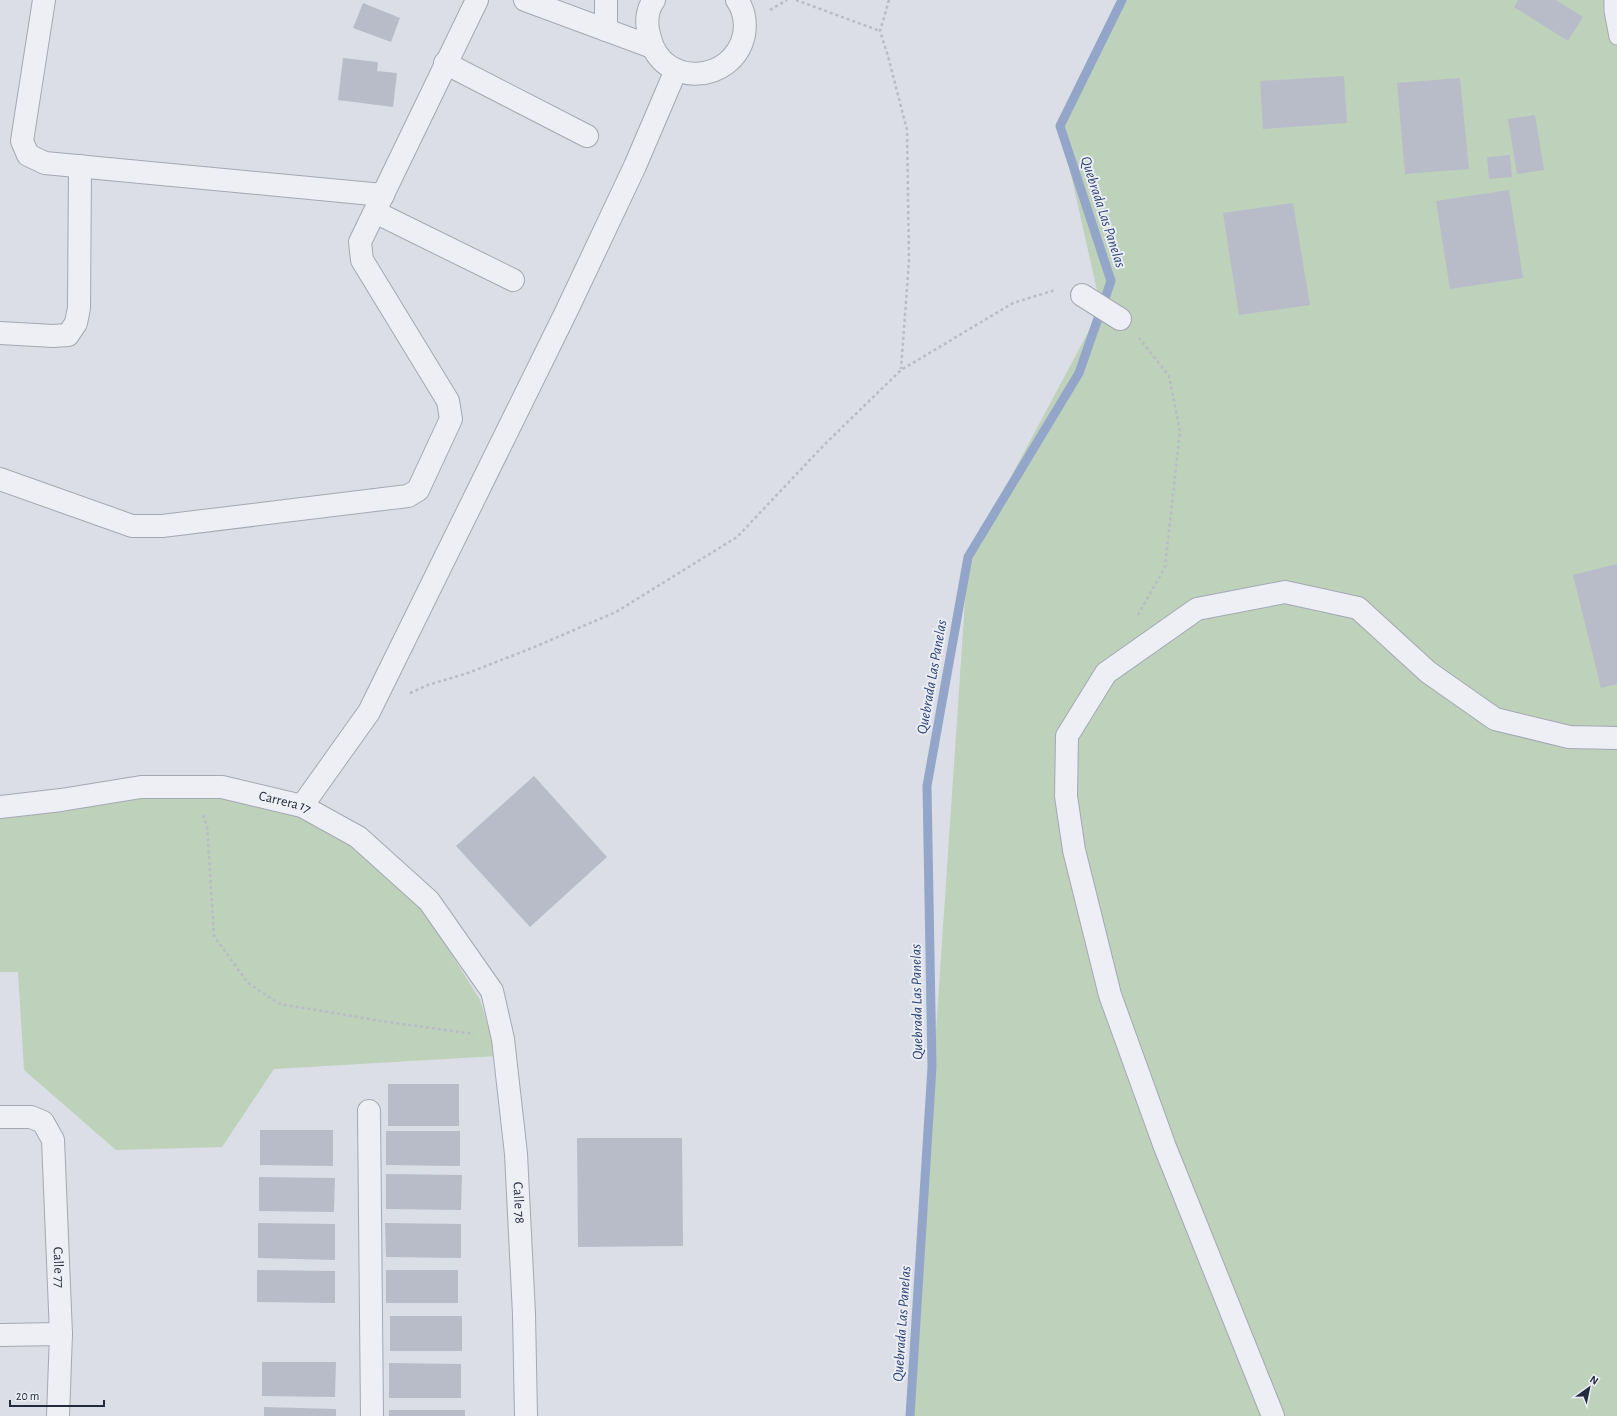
<svg xmlns="http://www.w3.org/2000/svg" width="1617" height="1416" font-family="'Alegreya Sans',sans-serif">
<style>
.green{fill:#bed1bb}
.lines{fill:none;stroke-linecap:round;stroke-linejoin:round}
.stream{stroke:#93a6c9;stroke-width:9}
.building{fill:#b8bcc9}
.service-casing{stroke:#a4a8b3;stroke-width:17}
.minor-casing{stroke:#a4a8b3;stroke-width:24}
.tertiary-casing{stroke:#a4a8b3;stroke-width:24}
.path{stroke:#b9bcc4;stroke-width:2.5;stroke-dasharray:3 3;stroke-linecap:butt}
.service{stroke:#edeff4;stroke-width:15}
.minor{stroke:#edeff4;stroke-width:22}
.tertiary{stroke:#edeff4;stroke-width:22}
.labels{text-anchor:middle;dominant-baseline:central;stroke-width:4;stroke-linejoin:round;paint-order:stroke}
.street-label{font-size:14px;fill:#242a3d;stroke:#eaedf4}
.water-label{font-size:15px;font-style:italic;fill:#2d4372;stroke:#eaedf4}
</style>
<rect width="100%" height="100%" fill="#dbdee6"/>
<g class="green">
<path d="M1122,0H1617V1416H910L968,557L1101,308L1060,126Z"/>
<path d="M139,797L226,798L297,815L354,846L424,910L480,1000L497,1056L274,1069L222,1147L116,1150L24,1070L18,972H0V815Z"/>
</g>
<g class="lines">
<path class="stream" d="M910,1416L932,1067L927,786L968,557L1079,373L1111,281L1060,126L1122,0"/>
</g>
<g class="building">
<path d="M1518,0H1556L1583,17L1568,41L1514,7Z"/>
<path d="M363,3L400,18L391,42L353,28Z"/>
<path d="M343,58L378,62L377,71L397,73L393,107L338,100Z"/>
<path d="M1344,76L1347,123L1263,129L1260,81Z"/>
<path d="M1460,78L1469,169L1405,174L1397,83Z"/>
<path d="M1535,115L1544,170L1517,174L1508,119Z"/>
<path d="M1510,155L1512,177L1489,179L1487,157Z"/>
<path d="M1509,190L1523,278L1450,289L1436,201Z"/>
<path d="M1293,203L1310,305L1239,315L1223,213Z"/>
<path d="M1617,564V684L1601,688L1573,575Z"/>
<path d="M534,776L607,857L530,927L456,846Z"/>
<rect x="388" y="1084" width="71" height="42"/>
<path d="M260,1130H333V1166L260,1165Z"/>
<path d="M386,1131H460V1166L386,1165Z"/>
<path d="M577,1138H682L683,1246L578,1247Z"/>
<path d="M386,1174L462,1175L461,1210L386,1209Z"/>
<path d="M259,1177L335,1178L334,1212L259,1211Z"/>
<path d="M258,1223L335,1224V1260L258,1258Z"/>
<path d="M385,1223L461,1224V1258L386,1257Z"/>
<path d="M257,1270L335,1271V1303L257,1302Z"/>
<rect x="386" y="1270" width="72" height="33"/>
<rect x="390" y="1316" width="72" height="35"/>
<path d="M262,1362H336L335,1397L262,1396Z"/>
<path d="M389,1363L461,1364V1398H389Z"/>
<path d="M264,1407L336,1409V1416H264Z"/>
<rect x="389" y="1410" width="76" height="6"/>
</g>
<g class="lines">
<defs>
<path id="service" d="M1612,0V11L1617,37"/>
<g id="minor">
<path d="M44,0L22,141L28,155L45,163L383,195"/>
<path d="M525,0L652,47"/>
<path d="M606,0V30"/>
<path d="M654,0C646,11 646,25 650,38C662,88 733,84 744,35C746,23 744,10 737,0"/>
<path d="M445,63L587,136"/>
<path d="M375,212L513,280"/>
<path d="M1082,295L1120,319"/>
<path d="M0,333L53,336L68,335L76,323L79,308L80,166"/>
<path d="M0,479L132,526H162L408,496L418,490L451,419L448,401L362,260L360,242L477,0"/>
<path d="M302,806L369,712L567,310L635,166L676,70"/>
<path d="M369,1111L372,1416"/>
<path id="s1" d="M0,1117H31L43,1122L53,1140L61,1334L58,1416"/>
<path d="M0,1335L61,1334"/>
<path d="M1273,1416L1165,1147L1110,995L1074,850L1066,796L1067,736L1106,673L1197,609L1285,592L1358,608L1428,672L1495,719L1569,737L1617,738"/>
</g>
<g id="tertiary">
<path id="s2" d="M0,807L61,800L141,787H222L302,806L358,837L429,901L492,991L503,1039L516,1154L524,1314L526,1416"/>
</g>
</defs>
<use href="#service" class="service-casing"/>
<use href="#minor" class="minor-casing"/>
<use href="#tertiary" class="tertiary-casing"/>
<g class="path">
<path d="M796,0L880,31"/>
<path d="M889,0L880,31L888,56L907,130L909,261L901,369"/>
<path d="M770,10L787,0"/>
<path d="M1138,615L1165,567L1180,431L1169,376L1139,338"/>
<path d="M410,693L428,685L468,673L532,648L616,612L737,537L825,444L901,370L1013,303L1055,290"/>
<path d="M203,815L207,826L214,936L248,983L280,1004L381,1021L474,1034"/>
</g>
<use href="#service" class="service"/>
<use href="#minor" class="minor"/>
<use href="#tertiary" class="tertiary"/>
</g>
<g class="labels">
<g class="street-label">
<text stroke="none"><textPath href="#s2" startOffset="288">Carrera 17</textPath></text>
<text stroke="none"><textPath href="#s2" startOffset="789">Calle 78</textPath></text>
<text stroke="none"><textPath href="#s1" startOffset="192">Calle 77</textPath></text>
</g>
<g class="water-label">
<text transform="translate(1103 212) rotate(72)">Quebrada Las Panelas</text>
<text transform="translate(932 677) rotate(-80)">Quebrada Las Panelas</text>
<text transform="translate(917 1002) rotate(-91)">Quebrada Las Panelas</text>
<text transform="translate(902 1324) rotate(-86)">Quebrada Las Panelas</text>
</g>
</g>
<g transform="translate(1589 1388) rotate(33)" stroke="#eaedf4" stroke-width="3" paint-order="stroke">
<path d="M0-3L7 15L0 10L-7 15Z" fill="#242a3d"/>
<text y="-6" font-size="11" font-weight="bold" text-anchor="middle" fill="#242a3d">N</text>
</g>
<path d="M10 1400v6h94v-6" fill="none" stroke="#242a3d" stroke-width="2"/>
<text x="16" y="1400" font-size="12" fill="#242a3d" stroke="#eaedf4" stroke-width="3" paint-order="stroke">20 m</text>
</svg>
